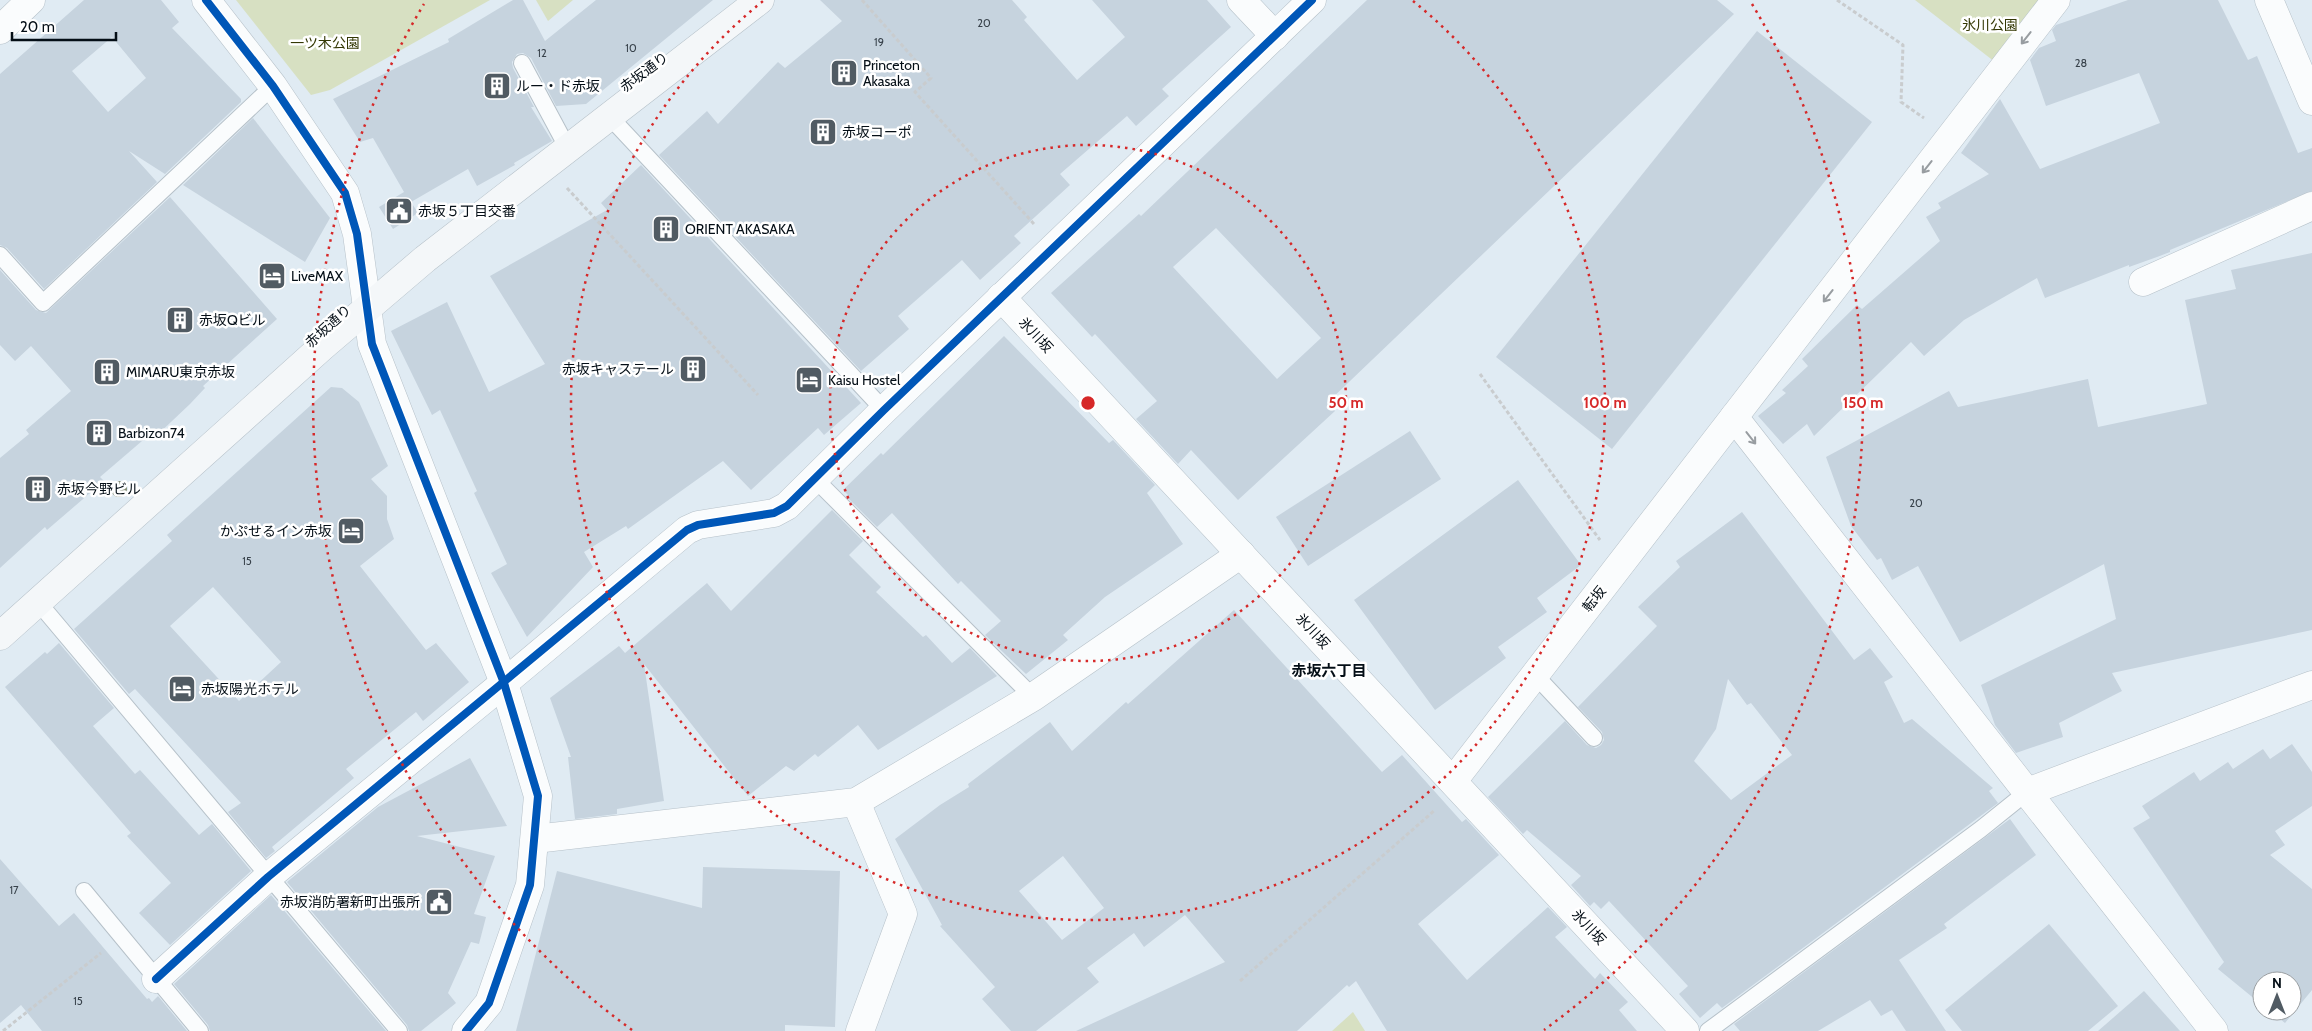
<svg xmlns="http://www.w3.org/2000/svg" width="2312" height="1031" viewBox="0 0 2312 1031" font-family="Cabin,'Noto Sans JP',sans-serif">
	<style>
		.green { fill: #d7e0c2 }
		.building { fill: #c6d3de; fill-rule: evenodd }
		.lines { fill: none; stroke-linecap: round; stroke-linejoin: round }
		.service-casing { stroke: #b6c1c9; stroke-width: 18 }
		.minor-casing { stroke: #b6c1c9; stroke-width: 29 }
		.tertiary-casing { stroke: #b6c1c9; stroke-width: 29 }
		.secondary-casing { stroke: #b6c1c9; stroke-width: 29 }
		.path { stroke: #c9ccce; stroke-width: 3; stroke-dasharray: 4 2.5; stroke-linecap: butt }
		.service { stroke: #fafcfd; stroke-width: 16 }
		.minor { stroke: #fafcfd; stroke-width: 28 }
		.tertiary { stroke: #fafcfd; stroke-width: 28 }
		.secondary { stroke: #f4f7f9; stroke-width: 28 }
		.cycleway-casing { stroke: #fff; stroke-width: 11 }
		.cycleway { stroke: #0057b8; stroke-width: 8 }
		.tree { fill: #818970 }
		.oneway { stroke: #989da1 }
		.ring { fill: none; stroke: #d62828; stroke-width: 2.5; stroke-dasharray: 2.5 5 }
		.labels { text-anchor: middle; stroke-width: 5; stroke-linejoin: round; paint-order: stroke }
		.number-label { font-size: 11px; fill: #38424b }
		.park-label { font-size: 14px; fill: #343804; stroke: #fff }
		.poi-label { font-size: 14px; fill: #040e16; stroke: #fff; text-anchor: start }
		.street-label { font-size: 14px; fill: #040e16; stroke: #fff }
		.neighbourhood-label { font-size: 15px; font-weight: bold; fill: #040e16; stroke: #fff }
		.centre { fill: #d62828; stroke: #fff; stroke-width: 2.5 }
		.ring-label { font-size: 15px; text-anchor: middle; font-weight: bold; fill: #d62828; stroke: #fff; stroke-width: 5; stroke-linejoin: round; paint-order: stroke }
	</style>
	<rect width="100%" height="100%" fill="#e0ebf3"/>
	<g class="green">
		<polygon points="236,0 490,0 330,90 311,95"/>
		<polygon points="536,0 573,0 548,21"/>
		<polygon points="1915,0 2043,0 1995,62"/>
		<polygon points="1353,1012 1365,1031 1332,1031"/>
	</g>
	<g class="building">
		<path d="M84,0h77l18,22 -7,6 69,71v3l-76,72 -36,-23 28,31 -113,107 -37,-41 -7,-3v-171zM112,37l34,41 -38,34 -36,-41z"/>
		<polygon points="513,0 523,0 545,41 596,0 713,0 586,104 556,106 531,58 523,53 517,54 512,62 513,68 534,107 531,107 552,141 514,163 515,165 477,186 468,169 411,202 418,213 393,229 379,207 404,192 373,138 360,142 333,99 449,42 448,39"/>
		<polygon points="820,0 1012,0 1027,17 1024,20 1077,80 1125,37 1092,0 1207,0 1231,27 1162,89 1169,96 1136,126 1127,116 1060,174 1070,185 1014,236 1021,243 980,280 962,260 898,316 909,329 861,371 659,155 707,111 718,124 778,62 785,68 842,21"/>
		<path d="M1367,0h350l17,14 -407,389 8,8 -97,89 -47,-50 -13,14 -42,-45 21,-18 -62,-67 -3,3 -41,-44 88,-79 2,2zM1216,228l105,110 -44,41 -104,-112z"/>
		<polygon points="2128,0 2218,0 2248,60 2257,56 2298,153 2312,148 2312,191 2170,250 2170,252 2157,257 2129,267 2129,265 2045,298 2037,278 1964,320 1924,356 1911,342 1814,436 1807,424 1783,444 1758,416 1786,393 1782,390 1808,366 1802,359 1857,305 1862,309 1940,241 1926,217 1941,208 1938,203 1989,174 1961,153 2000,99 2040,169 2160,123 2139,73 2046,106 2030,60 2039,48 2056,41 2052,30 2056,25"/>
		<polygon points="1757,31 1872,122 1612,449 1496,357"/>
		<polygon points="253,118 330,218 305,262 183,185"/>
		<polygon points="641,165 861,403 824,435 818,428 751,490 723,461 628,529 626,526 584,552 593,567 527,637 491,573 507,564 474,493 477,491 440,410 432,415 391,331 447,302 489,392 545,364 490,276 607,210 601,203"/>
		<polygon points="170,197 277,319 203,386 205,388 190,404 153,439 149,435 100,477 104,481 47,530 45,527 0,568 0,458 29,434 26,430 71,391 31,346 15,361 0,345 0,270 36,310 46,313"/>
		<polygon points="2312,253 2312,630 2112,673 2122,691 2059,723 2063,737 2016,753 1995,725 1981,685 2116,619 2104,564 1960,642 1918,566 1892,580 1881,558 1877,560 1851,526 1826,457 1949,391 1958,407 2088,379 2098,427 2207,404 2185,300 2236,289 2231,270"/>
		<polygon points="1004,336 1109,443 1113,440 1155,485 1147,493 1183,544 1105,597 1063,635 1068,640 1026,674 985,635 1001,621 961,581 958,584 892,513 877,527 846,496 848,495 843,490 881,453 883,455"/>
		<path d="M331,387l11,1 17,14 29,64 -17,13 16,17v23l7,20 -34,27 66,84 10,-7 33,39 -46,39 -7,-9 -70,57 8,9 -82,69 3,4 -9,7 -38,-46 13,-9 -106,-114 -6,5 -55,-65 98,-88 -5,-6zM213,587l68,75 -42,39 -69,-75z"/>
		<polygon points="1410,431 1441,479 1308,566 1276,517"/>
		<polygon points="1518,480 1581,565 1537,598 1547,612 1498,647 1506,658 1435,710 1354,600"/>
		<polygon points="832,510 863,541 849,555 881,587 876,592 923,637 926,635 952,663 970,648 997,676 878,750 858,725 818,757 815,754 794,771 786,766 748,796 644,664 664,801 617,809 617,814 575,819 568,757 571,757 550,698 619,646 625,653 707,583 731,611"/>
		<path d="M1742,512l112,148 16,-12 23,29 -9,5 20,41 8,-4 81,69 -4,3 9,12 -276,205 -5,-5 -17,15 -21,-24 9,-8 -79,-85 -8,8 -7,-7 -4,4 -19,-21 10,-9 -54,-46 -4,4 -35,-37 77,-76 22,24 9,3 5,-3 3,-5 -2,-8 -24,-25 79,-81 -19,-19 42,-40 -4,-6zM1728,679l19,26 4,-2 41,52 -61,45 -37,-39 22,-32z"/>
		<path d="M1234,610l148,162 20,-17 60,67 4,-3 33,36 -81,69 49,56 81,-73 19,20 -12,10 40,42 5,-6 28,29 -9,8 18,21h-250l-31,-50 -7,6 -2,-2 -50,46h-221l149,-69 -40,-47 -41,32 -10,-14 -47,35 12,14 -63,49h-25l-29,-32 13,-12 -55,-61 2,-1 -47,-86 45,-34 29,-18 -1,-3 82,-62 22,29 54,-49 2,2zM1063,856l41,52 -42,32 -43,-49z"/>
		<polygon points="59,643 114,708 93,726 135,774 140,770 199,835 212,824 251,871 170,945 139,913 171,883 127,836 131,833 5,687 45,652 47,654"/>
		<polygon points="2292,744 2312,772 2312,806 2275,831 2285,845 2270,855 2312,889 2312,990 2285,1023 2270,1011 2292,1011 2292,981 2262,981 2262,1005 2218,969 2224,962 2133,828 2150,818 2142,806 2194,772 2200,781 2228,762 2233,769 2263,749 2270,759"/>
		<polygon points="470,758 507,826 417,836 495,856 474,914 486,917 479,944 471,942 448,993 456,1003 421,1031 409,1031 407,1025 287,882 378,807"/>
		<polygon points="2010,819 2036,855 1944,924 1947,928 1899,960 1946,1031 1906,1031 1892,1010 1881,1016 1870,1000 1818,1031 1740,1031 1734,1024"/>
		<polygon points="0,859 59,926 74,913 147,999 149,998 152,1002 158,996 187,1031 42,1031 21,1005 0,1023"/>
		<polygon points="703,867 840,871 835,1027 785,1025 785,1031 516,1031 557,871 702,908"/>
		<polygon points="271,895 386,1031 210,1031 208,1025 174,984"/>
		<polygon points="2049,924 2118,1006 2088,1031 1962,1031 1945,1010"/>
		<polygon points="2144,991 2180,1031 2098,1031"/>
	</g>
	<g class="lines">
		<g class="service-casing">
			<g id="service">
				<polyline points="522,63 567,147"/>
				<polyline points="608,115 884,410"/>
				<polyline points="0,255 43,303 273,86"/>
				<polyline points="815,479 1033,697"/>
				<polyline points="38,602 399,1031"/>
				<polyline points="1535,675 1594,738"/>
				<polyline points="84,891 200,1031"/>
				<polyline points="1708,1031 1981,829 2027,792"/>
			</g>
		</g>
		<g class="minor-casing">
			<g id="minor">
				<polyline points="1241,0 1275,36"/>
				<polyline points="2143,282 2312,206"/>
				<polyline points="1001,297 1685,1031"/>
				<polyline points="1453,781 1734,417"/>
				<polyline points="2027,792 1734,417 2056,0"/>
				<polyline points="856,802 903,914 860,1031"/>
				<polyline points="156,979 268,877 504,683"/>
			</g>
		</g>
		<g class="tertiary-casing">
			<g id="tertiary">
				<polyline points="206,0 273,86 345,193 357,234 372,344 504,683 538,796 530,885 489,1003 466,1031"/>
				<polyline points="2269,0 2312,101"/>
				<polyline points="0,30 31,0"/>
				<polyline points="504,683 687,530 698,525 774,513 787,506 884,410 1312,0"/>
				<polyline points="535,839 856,802 1033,697 1241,554"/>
				<polyline points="2214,1031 2027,792 2312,685"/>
			</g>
		</g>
		<g class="secondary-casing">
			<polyline id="secondary" points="0,636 323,346 425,259 760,0"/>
		</g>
		<g class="path">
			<polyline points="862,0 931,78 915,92 1034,224"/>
			<polyline points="1837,0 1903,45 1901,102 1924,118"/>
			<polyline points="567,188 758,395"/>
			<polyline points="1480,374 1600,540"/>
			<polyline points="1240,981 1435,810"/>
			<polyline points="3,1031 101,953"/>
		</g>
		<use href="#service" class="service"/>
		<use href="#minor" class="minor"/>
		<use href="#tertiary" class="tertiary"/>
		<use href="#secondary" class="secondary"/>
		<g class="cycleway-casing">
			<g id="cycleway">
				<polyline points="206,0 273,86 345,193 357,234 372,344 504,683 538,796 530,885 489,1003 466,1031"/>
				<polyline points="156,979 268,877 687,530 698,525 774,513 787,506 884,410 1312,0"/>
			</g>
		</g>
		<use href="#cycleway" class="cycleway"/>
	</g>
	<circle class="tree" cx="119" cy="489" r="8"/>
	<defs><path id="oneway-shaft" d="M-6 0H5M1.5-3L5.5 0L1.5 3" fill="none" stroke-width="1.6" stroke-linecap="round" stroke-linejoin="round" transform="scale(1.25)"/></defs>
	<g class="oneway">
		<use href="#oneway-shaft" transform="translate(2026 38) rotate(128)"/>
		<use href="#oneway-shaft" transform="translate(1927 167) rotate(128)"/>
		<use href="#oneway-shaft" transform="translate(1828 296) rotate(128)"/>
		<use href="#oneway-shaft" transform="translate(1751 438) rotate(52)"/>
	</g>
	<g class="ring">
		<circle cx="1088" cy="403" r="258"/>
		<path d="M1413 1A517 517 0 1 1 763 1"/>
		<path d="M632 1030A775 775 0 0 1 424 4M1752 4A775 775 0 0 1 1544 1030"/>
	</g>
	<defs>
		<g id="building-square" transform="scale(1.4375)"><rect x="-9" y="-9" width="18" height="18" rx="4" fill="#515b63" stroke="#fff"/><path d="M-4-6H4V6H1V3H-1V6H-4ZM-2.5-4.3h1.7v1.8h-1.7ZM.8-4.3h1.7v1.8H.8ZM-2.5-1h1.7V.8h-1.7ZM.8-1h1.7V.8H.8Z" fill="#fff"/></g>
		<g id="civic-square" transform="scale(1.4375)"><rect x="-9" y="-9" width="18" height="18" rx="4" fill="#515b63" stroke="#fff"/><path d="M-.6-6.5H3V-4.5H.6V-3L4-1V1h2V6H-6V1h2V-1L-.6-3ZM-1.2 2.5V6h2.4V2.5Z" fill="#fff"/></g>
		<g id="hotel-square" transform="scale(1.4375)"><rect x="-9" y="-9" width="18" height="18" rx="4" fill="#515b63" stroke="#fff"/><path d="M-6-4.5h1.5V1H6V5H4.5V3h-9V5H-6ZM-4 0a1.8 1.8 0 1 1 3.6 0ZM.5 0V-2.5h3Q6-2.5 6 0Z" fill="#fff"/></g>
	</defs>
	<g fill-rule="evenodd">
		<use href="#building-square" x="844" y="73"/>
		<use href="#building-square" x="497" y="86"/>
		<use href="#building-square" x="823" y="132"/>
		<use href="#civic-square" x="399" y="211"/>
		<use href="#building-square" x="666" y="229"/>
		<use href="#hotel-square" x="272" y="276"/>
		<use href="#building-square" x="180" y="320"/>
		<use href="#building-square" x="693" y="369"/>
		<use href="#building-square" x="107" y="372"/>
		<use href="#hotel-square" x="809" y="380"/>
		<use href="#building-square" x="99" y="433"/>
		<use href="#building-square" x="38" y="489"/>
		<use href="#hotel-square" x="351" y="531"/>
		<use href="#hotel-square" x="182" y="689"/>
		<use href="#civic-square" x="439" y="902"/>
	</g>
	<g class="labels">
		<g class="number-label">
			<text x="984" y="27">20</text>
			<text x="879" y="46">19</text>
			<text x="631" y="52">10</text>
			<text x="542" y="57">12</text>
			<text x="2081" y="67">28</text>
			<text x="1916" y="507">20</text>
			<text x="247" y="565">15</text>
			<text x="14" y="894">17</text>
			<text x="78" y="1005">15</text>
		</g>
		<g class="park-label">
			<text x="1990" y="30">氷川公園</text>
			<text x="325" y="48">一ツ木公園</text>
		</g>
		<g class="poi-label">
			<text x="863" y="70">Princeton<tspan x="863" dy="16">Akasaka</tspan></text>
			<text x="516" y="91">ルー・ド赤坂</text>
			<text x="842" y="137">赤坂コーポ</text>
			<text x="418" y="216">赤坂５丁目交番</text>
			<text x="685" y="234">ORIENT AKASAKA</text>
			<text x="291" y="281">LiveMAX</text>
			<text x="199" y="325">赤坂Qビル</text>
			<text x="674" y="374" text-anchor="end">赤坂キャステール</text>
			<text x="126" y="377">MIMARU東京赤坂</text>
			<text x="828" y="385">Kaisu Hostel</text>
			<text x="118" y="438">Barbizon74</text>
			<text x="57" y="494">赤坂今野ビル</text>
			<text x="332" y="536" text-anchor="end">かぷせるイン赤坂</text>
			<text x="201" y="694">赤坂陽光ホテル</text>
			<text x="420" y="907" text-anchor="end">赤坂消防署新町出張所</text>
		</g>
		<g class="street-label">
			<text transform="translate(644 72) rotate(-37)" y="5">赤坂通り</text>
			<text transform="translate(328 326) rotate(-42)" y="5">赤坂通り</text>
			<text transform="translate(1036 335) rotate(47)" y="5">氷川坂</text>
			<text transform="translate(1594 599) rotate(-52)" y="5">転坂</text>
			<text transform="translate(1313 631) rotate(47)" y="5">氷川坂</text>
			<text transform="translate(1589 927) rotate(47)" y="5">氷川坂</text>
		</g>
		<g class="neighbourhood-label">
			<text x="1329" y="676">赤坂六丁目</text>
		</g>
	</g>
	<circle cx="1088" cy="403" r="8" class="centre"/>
	<g class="ring-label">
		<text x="1346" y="408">50 m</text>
		<text x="1605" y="408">100 m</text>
		<text x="1863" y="408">150 m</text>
	</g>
	<g transform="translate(2277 996)"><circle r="24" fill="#ffffff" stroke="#9b9fa2"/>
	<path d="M0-4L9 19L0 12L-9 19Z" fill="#515b63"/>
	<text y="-8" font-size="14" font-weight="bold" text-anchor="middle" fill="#040e16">N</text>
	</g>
	<path d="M12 32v8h104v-8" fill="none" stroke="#040e16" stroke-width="2.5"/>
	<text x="20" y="32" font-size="15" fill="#040e16" stroke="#ffffff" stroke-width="4" paint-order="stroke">20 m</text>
</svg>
